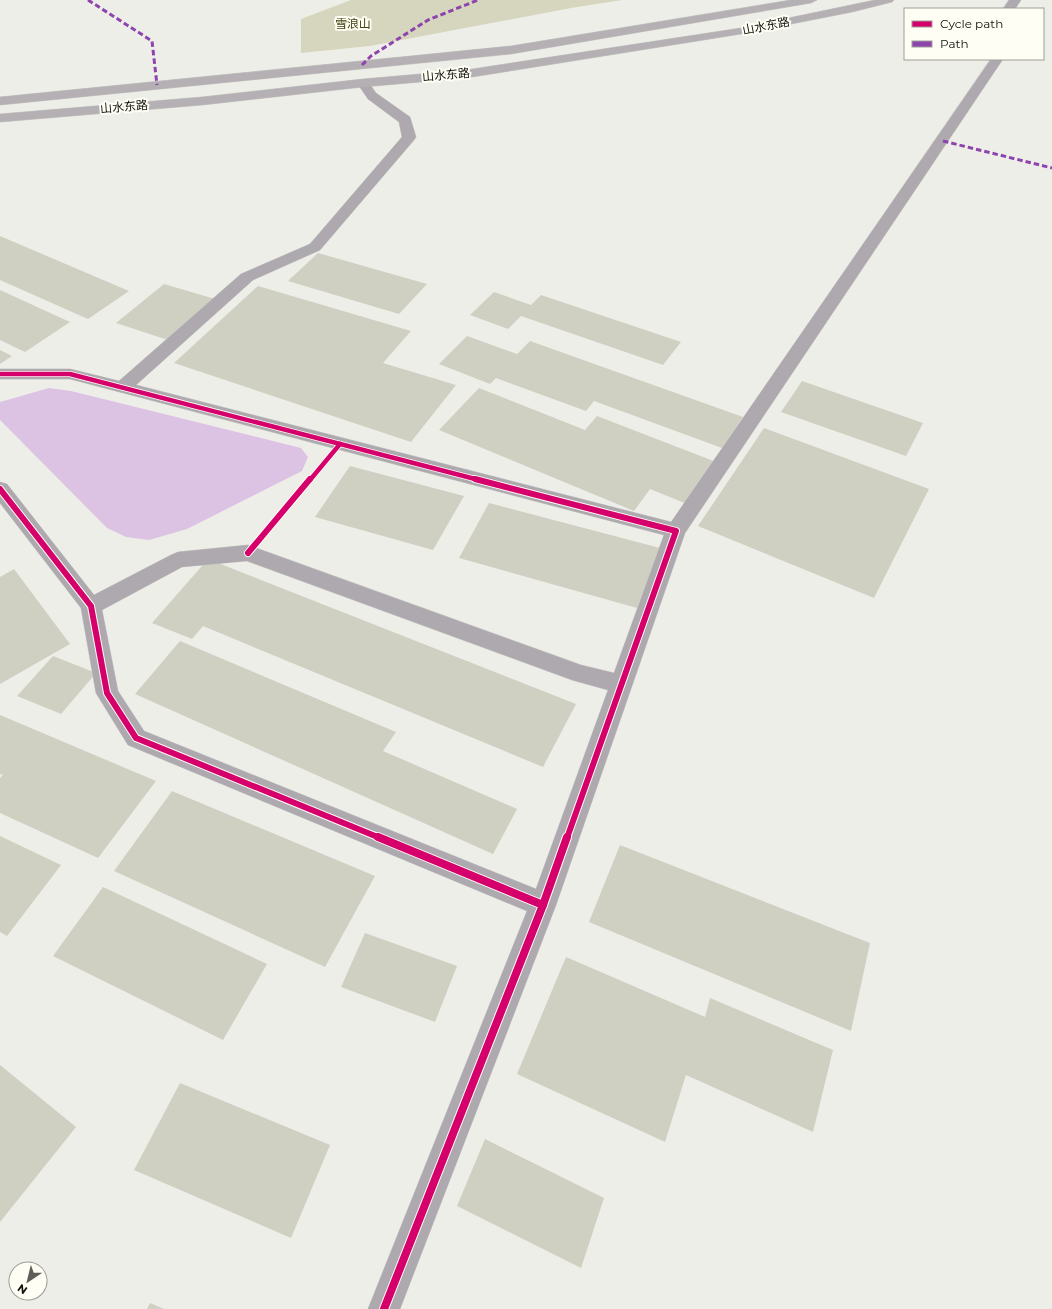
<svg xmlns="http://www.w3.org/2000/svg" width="1052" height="1309" viewBox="0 0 1052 1309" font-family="Montserrat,'Noto Sans SC',sans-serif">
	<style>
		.green { fill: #d6d6be }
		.water { fill: #dcc3e3 }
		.building { fill: #cfcfc2 }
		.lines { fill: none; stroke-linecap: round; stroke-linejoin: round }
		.minor-casing { stroke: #c9c9c6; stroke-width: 1 }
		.highway-casing { stroke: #c9c9c6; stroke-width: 1 }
		.minor { fill: #ada9ae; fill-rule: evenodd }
		.highway { fill: #b4b0b3; fill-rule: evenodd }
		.quiet { stroke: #8e44ad; stroke-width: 3; stroke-dasharray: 5.5 3; stroke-linecap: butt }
		.cycleway-far2-casing { stroke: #fefef4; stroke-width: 6 }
		.cycleway-far1-casing { stroke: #fefef4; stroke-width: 8 }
		.cycleway-casing { stroke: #fefef4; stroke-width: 10 }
		.cycleway-far2 { stroke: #d6006c; stroke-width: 4.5 }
		.cycleway-far1 { stroke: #d6006c; stroke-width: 6 }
		.cycleway { stroke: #d6006c; stroke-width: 8 }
		.labels { text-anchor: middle; stroke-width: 4; stroke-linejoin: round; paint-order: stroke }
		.far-park-label { font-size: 12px; fill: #434113; stroke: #fefef4 }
		.far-street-label { font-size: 12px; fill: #0f0f0c; stroke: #fefef4 }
	</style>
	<rect width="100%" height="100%" fill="#eeeee9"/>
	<polygon class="green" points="351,0 622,0 571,8 370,46 301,53 301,19"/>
	<polygon class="water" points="49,388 71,391 301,448 308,457 302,471 187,529 149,540 126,537 107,528 0,420 0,402"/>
	<g class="building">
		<polygon points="0,236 129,291 88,319 0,280"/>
		<polygon points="318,253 427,284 399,314 288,281"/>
		<polygon points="164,284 215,299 168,340 116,323"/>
		<polygon points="258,286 411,331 383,363 456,385 411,442 174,363"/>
		<polygon points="0,290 70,322 25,352 0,340"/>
		<polygon points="494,292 531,305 541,295 681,342 663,365 521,316 508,329 470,315"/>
		<polygon points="467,336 517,354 530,341 743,417 722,448 594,401 586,411 496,378 490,384 439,364"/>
		<polygon points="0,350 12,356 0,364"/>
		<polygon points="802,381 923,423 906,456 781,412"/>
		<polygon points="479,388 585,430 597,416 716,462 687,504 650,489 634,511 439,430"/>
		<polygon points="764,428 929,489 874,598 698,526"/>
		<polygon points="350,466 464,496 433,550 315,517"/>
		<polygon points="489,503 660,548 637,608 459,558"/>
		<polygon points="208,559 576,704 543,767 203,626 192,639 152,623"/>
		<polygon points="14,569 70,644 0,684 0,577"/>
		<polygon points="180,641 396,732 383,751 517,809 493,854 135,694"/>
		<polygon points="53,656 96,673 61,714 17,696"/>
		<polygon points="0,715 156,781 98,858 0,813 0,778 3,775 0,774"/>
		<polygon points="172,791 375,876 325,967 114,871"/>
		<polygon points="0,836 61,865 7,936 0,932"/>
		<polygon points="620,845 870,943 851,1031 589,922"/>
		<polygon points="103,887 267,964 223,1040 53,956"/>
		<polygon points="365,933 457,966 435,1022 341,987"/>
		<polygon points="566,957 705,1017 710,998 833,1050 813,1132 686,1075 665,1142 517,1074"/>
		<polygon points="0,1065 76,1127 0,1222"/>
		<polygon points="180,1083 330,1145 291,1238 134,1170"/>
		<polygon points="485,1139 604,1198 581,1268 457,1206"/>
		<polygon points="150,1303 164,1309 147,1309"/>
	</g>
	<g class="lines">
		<g class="minor-casing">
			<g id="minor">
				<polygon points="1009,0 1021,0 1015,9 1003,9"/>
				<path d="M991,59h12l-318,474 -129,372 -156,404h-32l159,-398 -399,-166 -32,-52 -15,-85 -81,-105v-21l7,2 87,111 77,-40 7,-3 70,-7 333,120 33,8 50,-138 -594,-156h-70v-10h70l49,12 122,-107 69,-30 92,-107 -3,-15 -31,-23 -11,-16 2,-3h8l9,13 34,24 6,20 -2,3 -94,110 -67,30 -117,105 535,137zM247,561l325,119 36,10 -72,199 -392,-158 -26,-40 -16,-81 80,-43z"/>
			</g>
		</g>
		<g class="highway-casing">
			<g id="highway">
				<polygon points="791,0 817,0 811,3 511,54 0,105 0,97 511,46"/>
				<polygon points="875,0 894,0 892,2 852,12 741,34 466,78 363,87 202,105 0,122 0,114 202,97 363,79 466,70 741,28"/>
			</g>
		</g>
		<use href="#minor" class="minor"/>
		<use href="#highway" class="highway"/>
		<g class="quiet">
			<polyline points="88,0 152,41 157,85"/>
			<polyline points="362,65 371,56 428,20 478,0"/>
			<polyline points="943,141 1052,168"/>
		</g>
		<g class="cycleway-far2-casing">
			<g id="cycleway-far2">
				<polyline points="0,374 70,374 479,480"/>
				<polyline points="310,480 340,444"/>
			</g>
		</g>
		<g class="cycleway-far1-casing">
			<g id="cycleway-far1">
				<polyline points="475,479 676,531 567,838"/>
				<polyline points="0,489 91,606 107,693 136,738 380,838"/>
				<polyline points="248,553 310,479"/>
			</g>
		</g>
		<g class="cycleway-casing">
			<g id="cycleway">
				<polyline points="378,837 543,905"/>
				<polyline points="384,1309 543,905 567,837"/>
			</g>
		</g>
		<use href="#cycleway-far2" class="cycleway-far2"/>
		<use href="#cycleway-far1" class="cycleway-far1"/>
		<use href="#cycleway" class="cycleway"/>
	</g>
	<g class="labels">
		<g class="far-park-label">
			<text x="353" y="28">雪浪山</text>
		</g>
		<g class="far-street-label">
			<text transform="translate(766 26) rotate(-11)" y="4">山水东路</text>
			<text transform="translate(446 75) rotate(-5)" y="4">山水东路</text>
			<text transform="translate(124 107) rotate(-5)" y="4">山水东路</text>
		</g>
	</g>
	<rect x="904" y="8" width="140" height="52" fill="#fefef4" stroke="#9e9e97"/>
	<rect x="912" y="21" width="20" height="6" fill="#d6006c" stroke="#9e9e97"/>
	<text x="940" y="28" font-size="12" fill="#0f0f0c">Cycle path</text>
	<rect x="912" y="41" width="20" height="6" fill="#8e44ad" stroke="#9e9e97"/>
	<text x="940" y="48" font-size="12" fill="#0f0f0c">Path</text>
	<g transform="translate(28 1281) rotate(215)"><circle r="19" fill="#fefef4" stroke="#9e9e97"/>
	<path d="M0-3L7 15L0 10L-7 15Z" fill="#5d5d59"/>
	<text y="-6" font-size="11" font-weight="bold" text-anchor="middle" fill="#0f0f0c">N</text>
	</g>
</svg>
